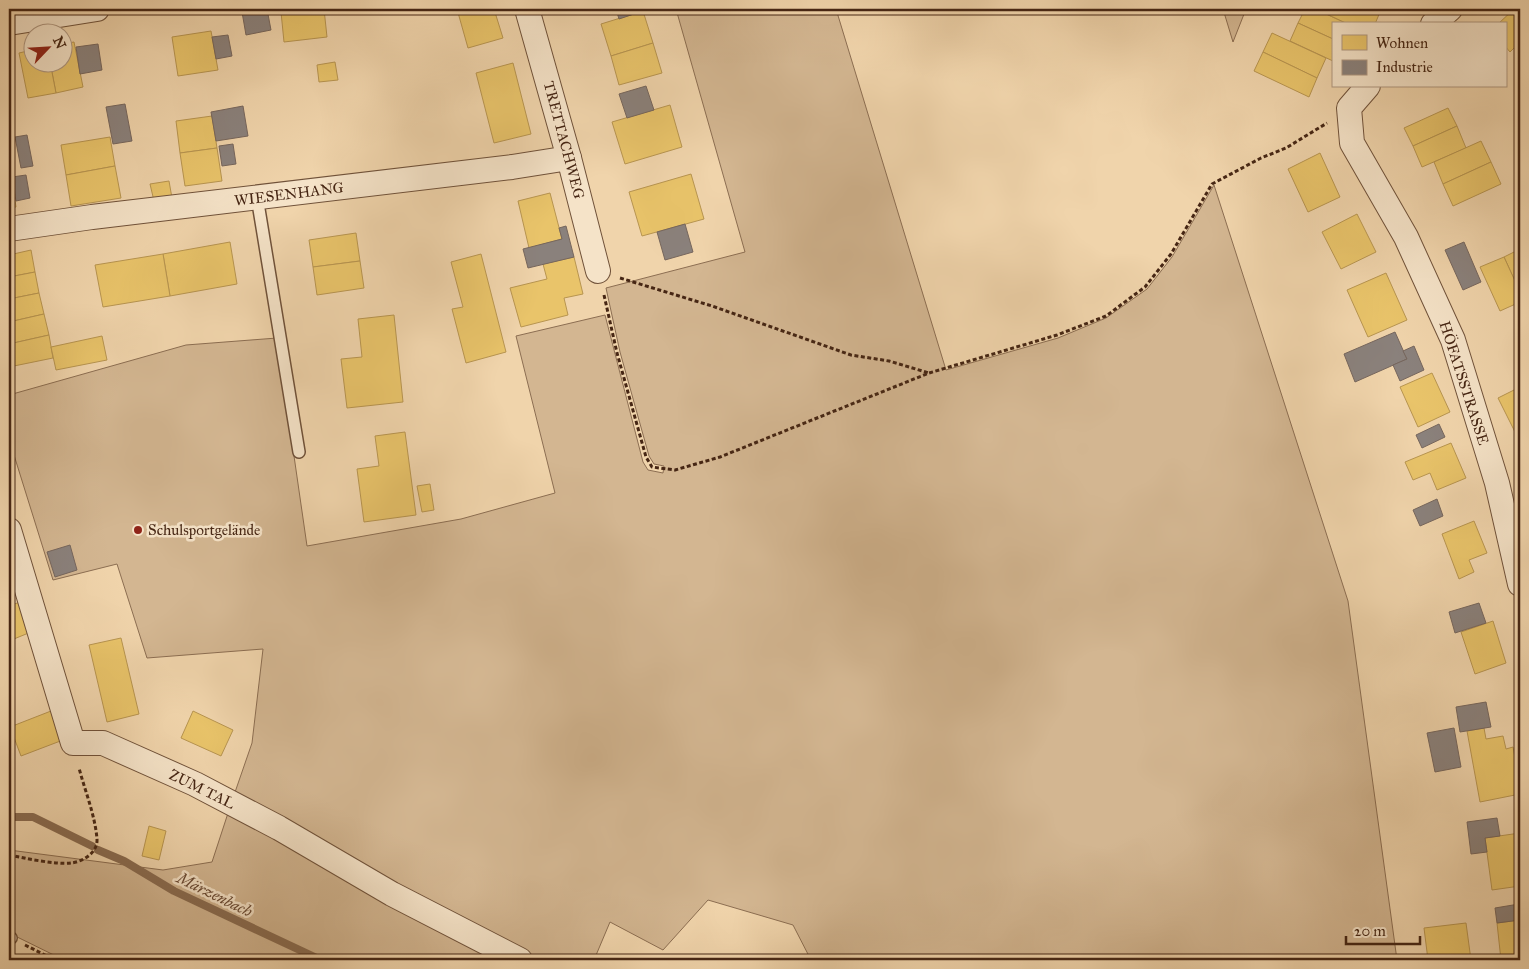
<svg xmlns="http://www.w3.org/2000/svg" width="1529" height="969" viewBox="0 0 1529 969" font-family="'IM FELL Great Primer',serif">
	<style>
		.green { fill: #d3b691; stroke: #8c6e52 }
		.homes { fill: #e9c46a; stroke: #b89550 }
		.industry { fill: #8a817c; stroke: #76665d }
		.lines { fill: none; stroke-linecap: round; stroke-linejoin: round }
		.stream { stroke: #896b50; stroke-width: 8 }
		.service-casing { stroke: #70523a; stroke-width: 14 }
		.minor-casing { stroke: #70523a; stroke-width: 26 }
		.path { stroke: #462614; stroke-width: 3; stroke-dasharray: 4 2.5; stroke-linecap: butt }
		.service { stroke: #f5e3c8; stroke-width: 11 }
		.minor { stroke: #f5e3c8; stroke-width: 24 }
		.poi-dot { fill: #8f2418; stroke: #f5e3c8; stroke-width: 2 }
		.labels { text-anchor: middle; stroke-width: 5; stroke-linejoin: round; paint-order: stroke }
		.street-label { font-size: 15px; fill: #462614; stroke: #f5e3c8 }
		.poi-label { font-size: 15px; fill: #462614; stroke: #f5e3c8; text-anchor: start }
		.water-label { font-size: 16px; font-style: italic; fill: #684832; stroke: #f5e3c8 }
	</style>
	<rect width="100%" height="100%" fill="#f0d4ab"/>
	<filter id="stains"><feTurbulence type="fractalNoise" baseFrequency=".004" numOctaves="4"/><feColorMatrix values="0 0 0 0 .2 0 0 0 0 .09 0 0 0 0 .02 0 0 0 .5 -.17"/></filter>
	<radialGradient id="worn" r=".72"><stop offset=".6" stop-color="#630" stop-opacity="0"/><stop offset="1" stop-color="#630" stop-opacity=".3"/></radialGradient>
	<g class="green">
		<polygon points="676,9 836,9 946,370 1058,338 1106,318 1147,289 1172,257 1214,185 1348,601 1397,960 811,960 793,925 708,900 663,950 610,922 594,960 527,960 233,798 252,743 263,649 147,658 117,564 53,580 9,439 9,395 186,345 277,338 307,546 461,519 555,493 516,336 605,315 643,462 648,470 663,473 664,466 654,464 649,456 620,352 606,288 745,252"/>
		<polygon points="1223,9 1246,9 1233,42"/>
		<polygon points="230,807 512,960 64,960 9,933 9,850 163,870 212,862"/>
	</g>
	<g class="homes">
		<polygon points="324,9 327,37 284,42 281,12"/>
		<polygon points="457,9 494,9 503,38 468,48"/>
		<polygon points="1305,9 1315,9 1348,24 1333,24 1333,39 1298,23"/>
		<polygon points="1321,9 1373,9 1380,12 1375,24 1348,24 1320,11"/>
		<polygon points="1514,9 1516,9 1520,13 1520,42 1510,52 1505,46 1505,24 1498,24"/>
		<polygon points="643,11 653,43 611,56 601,24"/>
		<polygon points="1298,23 1333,39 1333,61 1290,41"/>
		<polygon points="211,31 218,70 178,76 172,37"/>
		<polygon points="1272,33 1326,58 1317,78 1263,52"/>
		<polygon points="74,42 83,87 56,93 50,62 62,62 62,44"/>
		<polygon points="653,43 662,73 619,85 611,56"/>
		<polygon points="32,50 32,62 50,62 56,93 28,98 19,53"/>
		<polygon points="1263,52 1317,78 1309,97 1254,71"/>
		<polygon points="335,62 338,80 319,82 317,65"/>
		<polygon points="513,63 531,134 494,143 476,73"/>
		<polygon points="670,105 682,147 625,164 612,122"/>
		<polygon points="1448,108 1457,126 1413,146 1404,128"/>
		<polygon points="212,116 217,148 180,153 176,121"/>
		<polygon points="1457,126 1466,148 1422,167 1413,146"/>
		<polygon points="110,137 115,166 66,175 61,145"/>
		<polygon points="1481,141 1491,162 1443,184 1434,162"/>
		<polygon points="217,148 222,181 185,186 180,153"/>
		<polygon points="1320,153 1340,197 1308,212 1288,169"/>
		<polygon points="1491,162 1501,184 1453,206 1443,184"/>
		<polygon points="115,166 121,198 71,206 66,175"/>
		<polygon points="11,174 16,207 9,208 9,175"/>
		<polygon points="691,174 704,219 642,236 629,192"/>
		<polygon points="169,181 172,198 154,201 150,184"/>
		<polygon points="550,193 562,239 529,248 518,201"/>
		<polygon points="1357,214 1376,252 1341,269 1322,232"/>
		<polygon points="356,233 360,261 313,267 309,240"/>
		<polygon points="230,242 237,284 170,296 163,254"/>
		<polygon points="1520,249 1520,292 1504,257"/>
		<polygon points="31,250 35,272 9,277 9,255"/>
		<polygon points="163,254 170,296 103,307 95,265"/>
		<polygon points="481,254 506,352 466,363 452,309 463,307 451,262"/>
		<polygon points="574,257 583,294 564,298 568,315 521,327 510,288 547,279 543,264"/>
		<polygon points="1504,257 1520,292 1520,302 1500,311 1480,267"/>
		<polygon points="360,261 364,288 317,295 313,267"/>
		<polygon points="35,272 39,293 9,299 9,277"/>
		<polygon points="1386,273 1407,320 1368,337 1347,290"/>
		<polygon points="39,293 44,314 9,322 9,299"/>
		<polygon points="44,314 49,335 9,344 9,322"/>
		<polygon points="394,315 403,402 347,408 341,359 362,357 358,319"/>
		<polygon points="49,335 53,358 9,367 9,344"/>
		<polygon points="102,336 107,360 56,370 51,347"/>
		<polygon points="1432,373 1450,412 1418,427 1400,387"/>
		<polygon points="1520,387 1520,439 1519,440 1498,398"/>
		<polygon points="405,432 416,515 364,522 357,469 379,466 375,436"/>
		<polygon points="1451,443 1466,478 1437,490 1430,473 1413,480 1405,462"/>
		<polygon points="430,484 434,510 422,512 417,486"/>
		<polygon points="1474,521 1487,553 1469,560 1474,572 1459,579 1442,534"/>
		<polygon points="20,602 31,632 9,641 9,606"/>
		<polygon points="1493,621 1506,663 1475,674 1461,632"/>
		<polygon points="121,638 139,714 107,722 89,645"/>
		<polygon points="51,711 63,740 21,756 10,727"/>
		<polygon points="193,711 233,730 221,756 181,738"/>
		<polygon points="1484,728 1486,739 1503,736 1506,749 1513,747 1520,785 1520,794 1480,802 1467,731"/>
		<polygon points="149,826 166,831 159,860 142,856"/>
		<polygon points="1520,833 1520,886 1492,890 1485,838"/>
		<polygon points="1520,920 1520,960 1501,960 1497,923"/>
		<polygon points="1466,923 1471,960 1428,960 1424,928"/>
	</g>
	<g class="industry">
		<polygon points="267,9 271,30 246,35 242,12"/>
		<polygon points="616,9 642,9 643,11 619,19"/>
		<polygon points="228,35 232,56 216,59 212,37"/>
		<polygon points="98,44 102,70 80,74 76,47"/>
		<polygon points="646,86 654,110 627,118 619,94"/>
		<polygon points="125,104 132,141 113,144 106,107"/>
		<polygon points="243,106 248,136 216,141 211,112"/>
		<polygon points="27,135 33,166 21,168 15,137"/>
		<polygon points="233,144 236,164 222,166 219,146"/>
		<polygon points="26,175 30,198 16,201 12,177"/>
		<polygon points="685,224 693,252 665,260 657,232"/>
		<polygon points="566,226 574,257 528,268 523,249 562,239 559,228"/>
		<polygon points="1464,242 1481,282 1463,290 1445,250"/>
		<polygon points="1395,332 1407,359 1355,382 1344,354"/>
		<polygon points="1414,346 1424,370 1400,381 1393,365 1407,359 1403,351"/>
		<polygon points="1439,424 1445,437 1422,448 1416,435"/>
		<polygon points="1437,499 1443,516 1420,526 1413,510"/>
		<polygon points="70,545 77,570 55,577 47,552"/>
		<polygon points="1479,603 1486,623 1455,633 1449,612"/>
		<polygon points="1486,702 1491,727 1460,732 1456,707"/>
		<polygon points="1454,728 1461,767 1435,772 1427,733"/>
		<polygon points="1497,818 1500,836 1485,838 1487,852 1471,854 1467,822"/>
		<polygon points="1519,904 1520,920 1497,923 1495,908"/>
	</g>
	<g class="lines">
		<g class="stream">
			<polyline points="9,817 33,817 92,846"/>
			<polyline points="98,850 124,861 174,891 321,960"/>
		</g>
		<g class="service-casing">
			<g id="service">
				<polyline points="257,197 299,452"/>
				<polyline points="9,938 11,938"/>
			</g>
		</g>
		<g class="minor-casing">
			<g id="minor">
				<polyline points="527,9 569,158 598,271"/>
				<polyline points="9,23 97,9"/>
				<polyline points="1433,24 1450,9"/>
				<polyline points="1368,86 1349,108 1352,143 1406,237 1453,340 1497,483 1520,584"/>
				<polyline points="9,229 92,217 512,167 569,158"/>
				<polyline points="9,530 73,743 103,743 195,784 279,828 392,894 520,960"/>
			</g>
		</g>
		<g class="path">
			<polyline points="620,278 712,306 851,355 889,361 929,373"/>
			<polyline points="604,295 617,353 646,457 652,467 675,470 720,457 929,373 1057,335 1106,316 1145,287 1171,254 1212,184 1261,158 1286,148 1327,123"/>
			<path d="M9,855c15,3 47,10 62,8 11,-1 27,-10 26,-24 -2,-24 -12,-48 -18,-71"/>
			<polyline points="25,945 55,960"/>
		</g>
		<use href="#service" class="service"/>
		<use href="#minor" class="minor"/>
	</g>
	<circle class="poi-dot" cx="138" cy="530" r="5"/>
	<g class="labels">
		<g class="street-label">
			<text transform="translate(564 140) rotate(75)" y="5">TRETTACHWEG</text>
			<text transform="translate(289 194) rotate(-7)" y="5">WIESENHANG</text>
			<text transform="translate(1464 383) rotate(72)" y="5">HÖFATSSTRASSE</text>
			<text transform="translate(202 789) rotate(26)" y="5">ZUM TAL</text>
		</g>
		<g class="poi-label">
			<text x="148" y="535">Schulsportgelände</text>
		</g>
		<g class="water-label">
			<text transform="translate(215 894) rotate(26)" y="6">Märzenbach</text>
		</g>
	</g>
	<rect width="1529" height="969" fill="none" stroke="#f0d4ab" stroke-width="30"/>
	<rect x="10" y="10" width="1509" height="949" fill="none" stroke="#462614" stroke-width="2.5"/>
	<rect x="15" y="15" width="1499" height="939" fill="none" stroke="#462614"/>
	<rect x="1332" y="22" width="175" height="65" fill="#f5e3c8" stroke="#af9780"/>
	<rect x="1342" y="35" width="25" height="15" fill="#e9c46a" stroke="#af9780"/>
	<text x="1376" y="48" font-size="15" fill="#462614">Wohnen</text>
	<rect x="1342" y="60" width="25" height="15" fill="#8a817c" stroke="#af9780"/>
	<text x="1376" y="72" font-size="15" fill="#462614">Industrie</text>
	<g transform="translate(48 48) rotate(65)"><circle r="24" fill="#f5e3c8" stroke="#af9780"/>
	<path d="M0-4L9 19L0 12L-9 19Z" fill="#8f2418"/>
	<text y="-8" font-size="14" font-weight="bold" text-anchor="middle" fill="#462614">N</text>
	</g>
	<path d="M1346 936v8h74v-8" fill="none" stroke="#462614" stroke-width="2.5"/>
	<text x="1354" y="936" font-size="15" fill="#462614" stroke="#f5e3c8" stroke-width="4" paint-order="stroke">20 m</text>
	<rect width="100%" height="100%" filter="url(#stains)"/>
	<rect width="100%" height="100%" fill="url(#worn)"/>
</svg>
